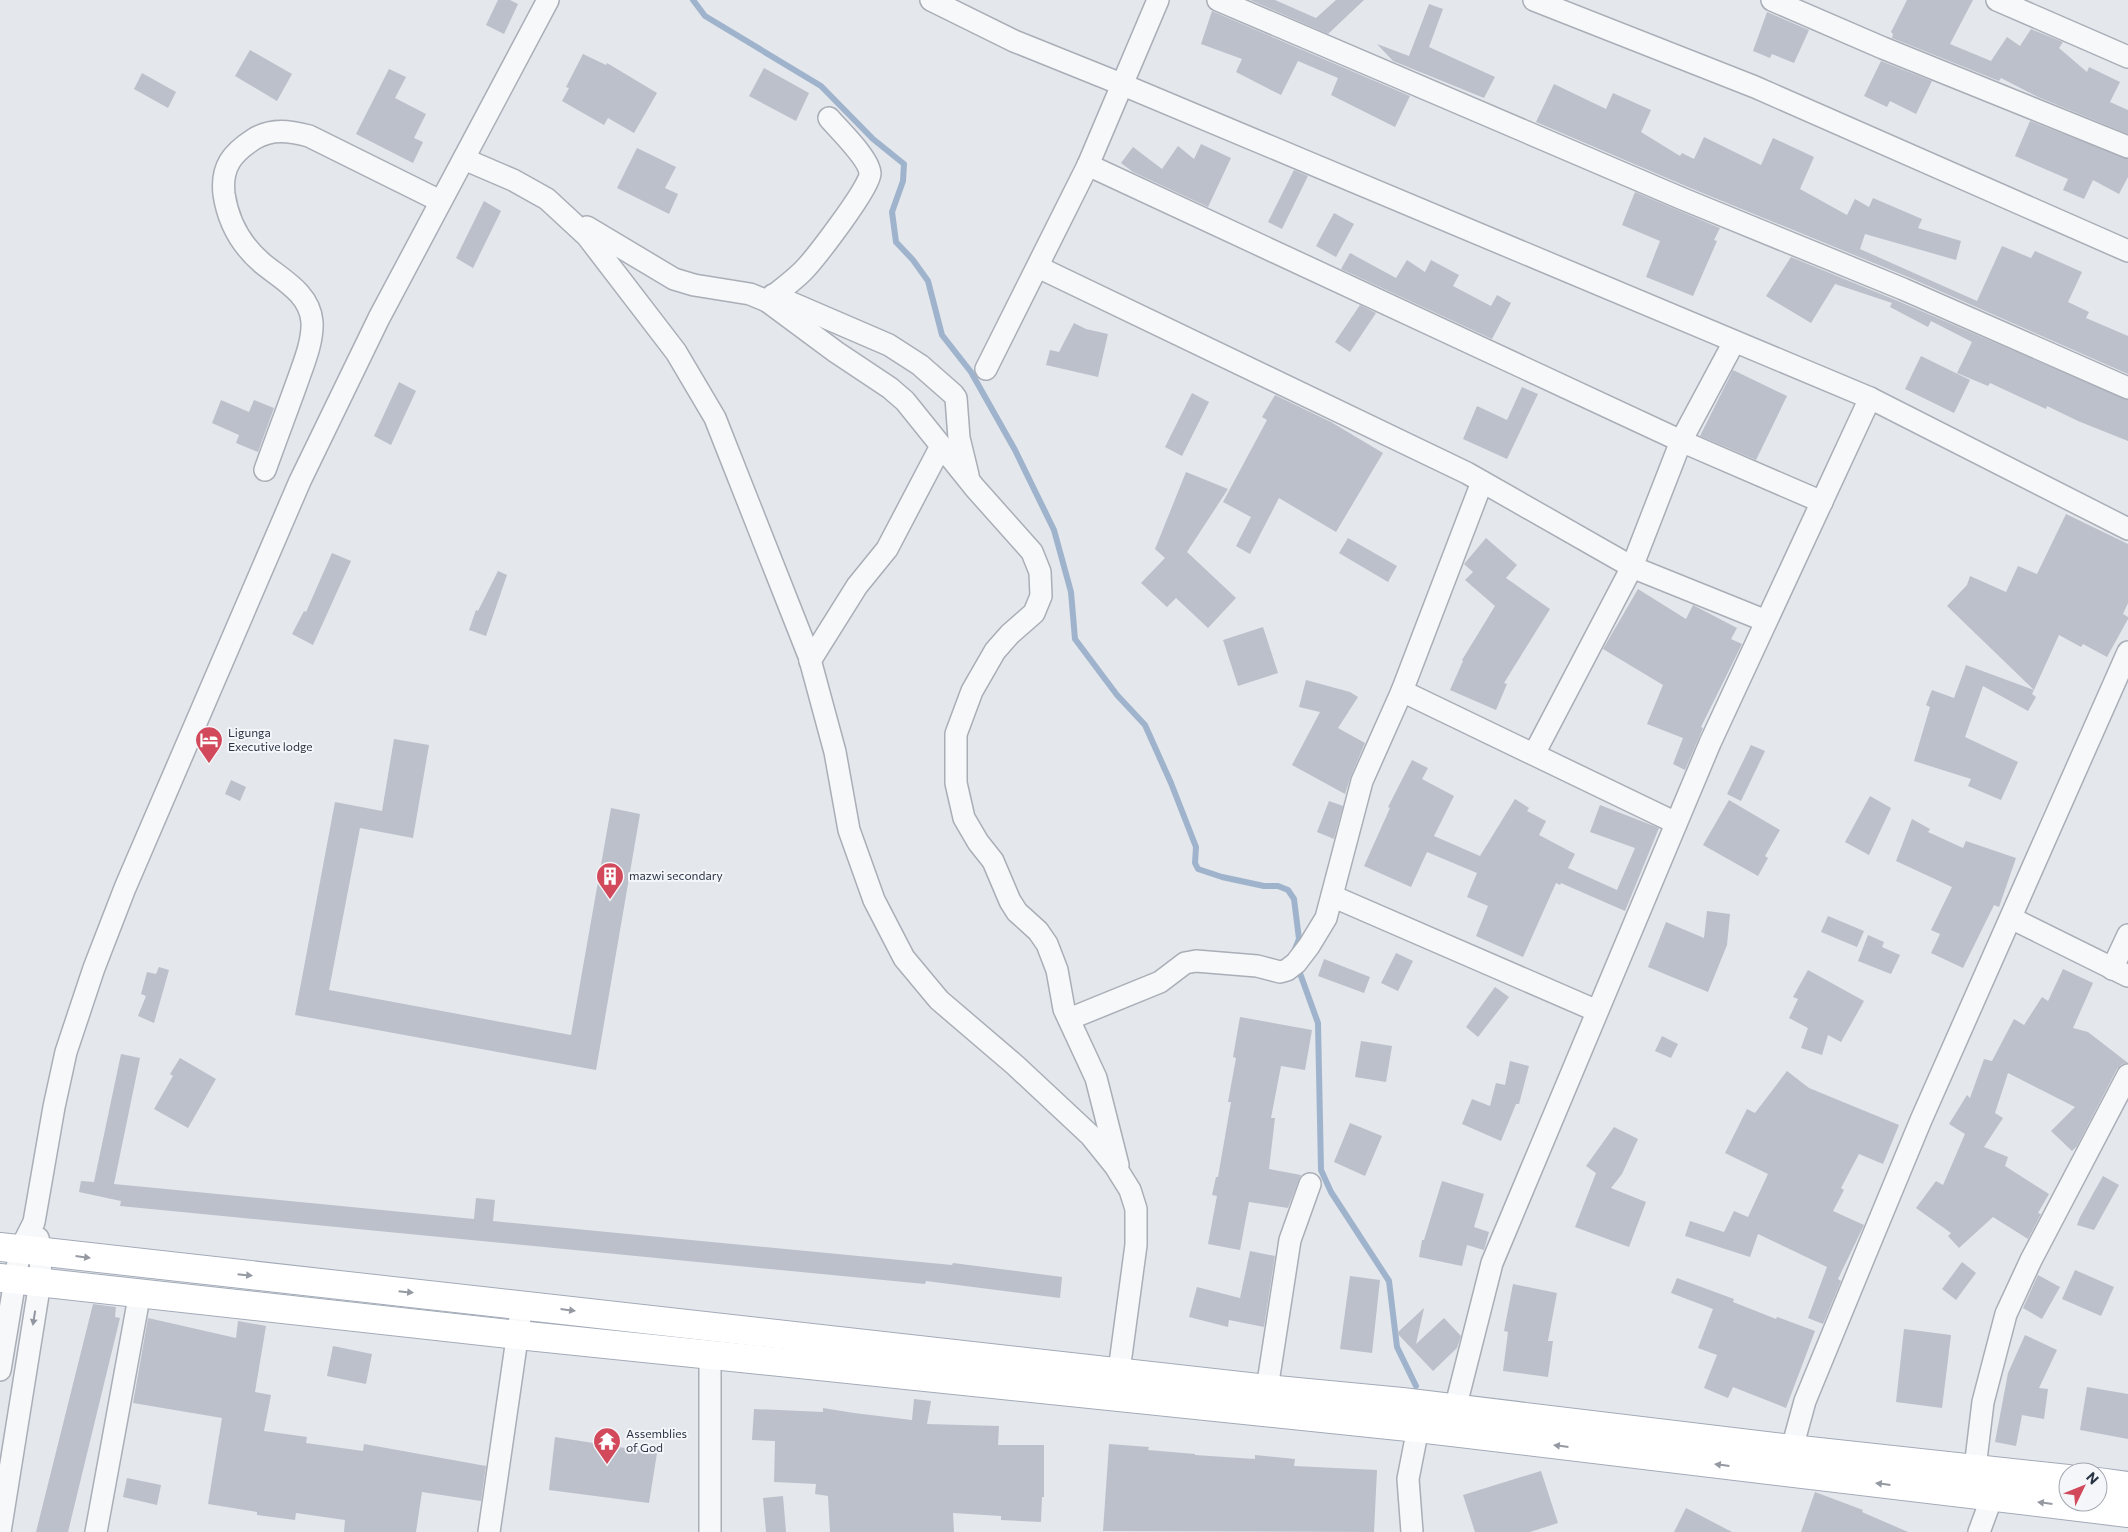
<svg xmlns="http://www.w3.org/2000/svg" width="2128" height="1532" viewBox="0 0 2128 1532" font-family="Commissioner,sans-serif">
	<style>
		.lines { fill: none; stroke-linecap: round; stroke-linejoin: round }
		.stream { stroke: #9fb4cc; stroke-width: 6 }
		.building { fill: #bbc0ca }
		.minor-casing { stroke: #a9aeb7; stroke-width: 24 }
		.major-casing { stroke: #a3abb8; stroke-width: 30 }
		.minor { stroke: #f7f8fa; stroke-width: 21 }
		.major { stroke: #fff; stroke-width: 28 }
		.oneway { fill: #959aa2 }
		.oneway2 { fill: #9196a0 }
		.labels { text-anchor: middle; stroke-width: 4; stroke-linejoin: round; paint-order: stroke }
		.poi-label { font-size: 12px; fill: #2b3445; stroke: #f4f6f9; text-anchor: start }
	</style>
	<rect width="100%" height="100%" fill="#e4e7ec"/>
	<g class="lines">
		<g class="stream">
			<polyline points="693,0 705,16 821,86 873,139 904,164 903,181 892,212 896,242 913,260 928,281 942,335 971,372 1015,450 1054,530 1071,592 1075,639 1117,695 1145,725 1171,783 1196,847 1195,863 1198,869 1222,877 1264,886 1278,886 1288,890 1294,899 1299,939 1293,954"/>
			<polyline points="1297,965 1318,1023 1321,1170 1331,1192 1389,1281 1397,1347 1416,1386"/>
		</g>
	</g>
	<g class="building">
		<polygon points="498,0 510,0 518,4 504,34 486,25"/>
		<polygon points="1250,0 1275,0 1316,18 1336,0 1364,0 1328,34"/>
		<polygon points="1907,0 1973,0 1950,44 1991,61 2007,37 2020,46 2031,29 2063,42 2059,48 2087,72 2089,67 2120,82 2110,102 2128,110 2128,134 2038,97 2001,78 1999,81 1892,38 1893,34 1891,32"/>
		<polygon points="1429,4 1443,9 1429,47 1495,77 1484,98 1393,61 1377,44 1409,56"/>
		<polygon points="1212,11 1410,96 1395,127 1331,95 1338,78 1298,61 1281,95 1236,72 1242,59 1201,44"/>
		<polygon points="1767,12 1809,30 1794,63 1772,54 1770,58 1753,51"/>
		<polygon points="250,50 292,74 277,101 235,76"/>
		<polygon points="583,54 606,65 607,63 657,93 634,133 608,118 604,125 562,101 569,88 566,87"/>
		<polygon points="1881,61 1932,81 1916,114 1890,101 1887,107 1864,96"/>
		<polygon points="764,68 809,93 796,121 749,96"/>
		<polygon points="389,69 406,77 395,98 426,114 414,138 423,142 413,163 356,134"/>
		<polygon points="142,73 176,92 168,108 134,89"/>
		<polygon points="1554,84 1606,109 1613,93 1651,110 1641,132 1680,156 1682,153 1694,159 1704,137 1761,165 1773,138 1814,157 1800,189 1847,215 1855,199 1869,207 1873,198 1922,219 1918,228 1961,241 1956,260 1865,234 1860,249 1977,301 2002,246 2031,258 2035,251 2082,272 2068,302 2089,312 2086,318 2128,336 2128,374 1908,277 1688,187 1536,122"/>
		<polygon points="2030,121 2128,159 2128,177 2119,194 2093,180 2084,199 2063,190 2068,179 2015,156"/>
		<polygon points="1201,144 1231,158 1208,207 1133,172 1121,163 1133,147 1162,169 1178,146 1194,159"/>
		<polygon points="637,148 676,167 665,188 678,194 669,214 617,188"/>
		<polygon points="1294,170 1308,176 1282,229 1268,222"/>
		<polygon points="1635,192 1720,228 1714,240 1717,241 1693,296 1646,277 1660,241 1622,225"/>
		<polygon points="484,201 501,211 473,268 456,258"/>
		<polygon points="1334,213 1354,224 1336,257 1316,246"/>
		<polygon points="1350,253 1396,278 1407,260 1425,272 1431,260 1459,275 1453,286 1491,306 1497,295 1511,303 1492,339 1341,269"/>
		<polygon points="1791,257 1898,301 2128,400 2128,441 2078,421 2047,406 2046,409 1990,383 1988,386 1957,373 1972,342 1931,321 1928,327 1890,307 1892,303 1835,284 1811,323 1766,296"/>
		<polygon points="1360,305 1376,313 1350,352 1335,342"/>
		<polygon points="1074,323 1086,329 1108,334 1098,377 1046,365 1050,350 1059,352"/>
		<polygon points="1921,356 1970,380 1954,413 1905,389"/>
		<polygon points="1733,370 1787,396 1756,460 1700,436"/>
		<polygon points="399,382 416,391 391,445 374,436"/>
		<polygon points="1522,387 1538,394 1507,459 1463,439 1477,406 1507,420"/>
		<polygon points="1192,393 1209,402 1182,456 1165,447"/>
		<polygon points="1275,395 1331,422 1383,453 1336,532 1279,498 1250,554 1236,546 1251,517 1223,502 1267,420 1262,417"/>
		<polygon points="221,400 249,412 254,400 274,408 258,452 236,443 239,435 212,423"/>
		<polygon points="1186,472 1228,489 1187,552 1236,598 1208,628 1176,598 1167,607 1141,583 1165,558 1155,549"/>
		<polygon points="2066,514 2128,544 2128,603 2123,614 2128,617 2128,619 2107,657 2083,644 2081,647 2059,635 2034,690 1947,606 1967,585 1970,576 2006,592 2018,566 2037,574"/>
		<polygon points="1348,538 1397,566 1388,582 1339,553"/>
		<polygon points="1486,538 1517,565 1506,578 1550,609 1504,683 1507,684 1496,710 1450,690 1463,661 1462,660 1495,606 1465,580 1473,572 1464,564"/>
		<polygon points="332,553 351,561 313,645 292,634 304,611 306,612"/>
		<polygon points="498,571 507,575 486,636 469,630 476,610 478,611"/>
		<polygon points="1638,589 1686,619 1693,605 1737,628 1731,639 1742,644 1701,727 1703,728 1685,770 1673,764 1683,738 1647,724 1663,685 1603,649"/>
		<polygon points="1263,627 1278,673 1238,686 1223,640"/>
		<polygon points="1966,665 2034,690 2032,694 2036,697 2028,711 1983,686 1965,737 2018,762 2001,800 1968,786 1971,779 1914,761 1930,707 1926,705 1932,690 1954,698"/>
		<polygon points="1306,680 1350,692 1358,697 1338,728 1365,743 1351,776 1345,794 1292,765 1320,712 1299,707"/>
		<polygon points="394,739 429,745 413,838 360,828 329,990 571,1035 611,808 640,814 596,1070 295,1015 335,802 382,811"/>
		<polygon points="1751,745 1765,751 1741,801 1727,794"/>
		<polygon points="1412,760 1428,768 1422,779 1454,796 1434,836 1480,856 1515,799 1529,808 1527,811 1546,821 1539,835 1575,854 1568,868 1617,890 1635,848 1590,832 1600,805 1659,828 1625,911 1561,883 1560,885 1556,883 1523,957 1476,936 1488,906 1467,897 1477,873 1427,852 1411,887 1364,866 1390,808 1388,807"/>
		<polygon points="231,780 246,787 240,801 225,794"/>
		<polygon points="1870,796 1891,808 1869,855 1845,842"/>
		<polygon points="1729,800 1780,830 1765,856 1768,858 1758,876 1703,845"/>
		<polygon points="1329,801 1343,806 1334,839 1317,832"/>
		<polygon points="1912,819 1930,829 1928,832 1963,848 1966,841 2016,858 1999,907 1994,905 1963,968 1931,953 1940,934 1931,930 1952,887 1896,861"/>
		<polygon points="1707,911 1730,914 1727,945 1708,992 1648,967 1666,922 1704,938"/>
		<polygon points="1828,916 1864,931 1857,947 1821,932"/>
		<polygon points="1868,935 1884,942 1882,947 1900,955 1891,974 1858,961"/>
		<polygon points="1396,953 1413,961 1398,991 1381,983"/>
		<polygon points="1324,959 1370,977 1364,993 1318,976"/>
		<polygon points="159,967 169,970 154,1023 138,1016 146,996 141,994 147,972 156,974"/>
		<polygon points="2063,969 2093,983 2073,1028 2088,1032 2128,1063 2122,1064 2117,1069 2077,1146 2072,1151 2051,1131 2075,1107 2008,1073 1995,1113 2003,1118 1984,1147 2008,1157 2005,1166 2049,1194 2038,1213 2041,1214 2028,1239 1993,1217 1959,1248 1948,1236 1951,1233 1916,1208 1936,1181 1943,1185 1965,1134 1949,1124 1967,1095 1970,1098 1984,1059 1992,1061 2014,1019 2024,1025 2042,997 2048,1001"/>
		<polygon points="1808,970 1864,1001 1841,1042 1828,1035 1822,1055 1801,1048 1808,1028 1789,1018 1798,999 1793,997"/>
		<polygon points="1495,987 1509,997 1478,1037 1466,1027"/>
		<polygon points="1240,1017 1312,1030 1305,1070 1281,1066 1271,1118 1275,1118 1269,1169 1301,1175 1300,1177 1288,1208 1249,1202 1240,1250 1208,1244 1217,1196 1212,1195 1216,1177 1218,1177 1231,1102 1228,1102 1236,1058 1233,1057"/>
		<polygon points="1662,1036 1678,1044 1671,1058 1655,1051"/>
		<polygon points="1361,1041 1392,1046 1386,1082 1355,1077"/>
		<polygon points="121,1054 140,1058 114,1184 474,1219 476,1198 495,1200 493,1221 952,1265 953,1263 1062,1277 1060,1298 926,1281 925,1284 120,1206 121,1201 79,1192 81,1181 94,1182"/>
		<polygon points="180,1058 216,1079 188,1128 154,1109 173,1076 170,1074"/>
		<polygon points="1510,1061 1529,1066 1519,1104 1516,1104 1501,1141 1462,1124 1472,1099 1490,1106 1496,1083 1505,1085"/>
		<polygon points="1787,1071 1809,1088 1899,1125 1883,1164 1859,1154 1841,1188 1844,1190 1833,1211 1864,1225 1838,1279 1841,1281 1823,1324 1808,1318 1827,1267 1758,1234 1750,1257 1685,1236 1690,1221 1724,1232 1734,1211 1748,1217 1768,1174 1725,1153 1747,1109 1755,1113"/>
		<polygon points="1350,1123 1382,1136 1365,1176 1334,1162"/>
		<polygon points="1614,1127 1638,1139 1622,1174 1611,1188 1646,1202 1629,1247 1575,1227 1596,1173 1586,1166"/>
		<polygon points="2103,1176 2119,1185 2094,1230 2077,1225 2080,1217"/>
		<polygon points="1442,1181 1484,1194 1474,1227 1489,1232 1484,1250 1467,1245 1462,1266 1419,1257 1422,1240 1424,1240"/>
		<polygon points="1250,1251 1275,1256 1264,1327 1229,1320 1228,1327 1189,1317 1197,1287 1240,1298"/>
		<polygon points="1962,1262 1976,1273 1956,1300 1942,1289"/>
		<polygon points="2075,1270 2114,1287 2101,1316 2062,1299"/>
		<polygon points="2038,1275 2060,1287 2042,1319 2023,1308"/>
		<polygon points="1350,1276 1380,1280 1372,1353 1340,1349"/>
		<polygon points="1677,1278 1734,1299 1733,1302 1776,1319 1777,1317 1815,1331 1786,1408 1733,1387 1728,1398 1704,1388 1717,1355 1698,1348 1713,1309 1671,1293"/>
		<polygon points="1513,1284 1557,1293 1548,1341 1553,1341 1548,1377 1503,1371 1508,1332 1504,1331"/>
		<polygon points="93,1304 116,1307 115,1317 120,1318 68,1532 36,1532"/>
		<polygon points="1424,1308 1416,1344 1444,1318 1461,1336 1457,1348 1433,1371 1397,1333"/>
		<polygon points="148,1318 236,1338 238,1321 266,1326 255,1392 271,1395 264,1431 307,1437 306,1443 363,1451 364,1444 486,1466 481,1501 422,1492 416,1532 344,1532 345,1520 296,1513 295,1520 257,1515 257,1512 208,1504 222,1418 133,1403"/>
		<polygon points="1904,1329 1951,1335 1942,1408 1896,1402"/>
		<polygon points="2025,1335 2057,1350 2039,1388 2048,1389 2044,1419 2022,1415 2016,1446 1995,1442 2008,1373"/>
		<polygon points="333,1346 372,1354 366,1384 327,1376"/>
		<polygon points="2087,1387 2128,1394 2128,1439 2080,1430"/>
		<polygon points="914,1399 931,1401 927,1424 999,1426 998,1445 1044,1445 1044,1497 1042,1497 1041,1522 1001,1520 1001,1516 953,1513 954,1532 830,1532 828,1496 815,1494 816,1484 774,1482 775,1441 752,1440 754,1409 823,1412 823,1408 854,1413 912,1420"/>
		<polygon points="555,1437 657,1453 649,1503 549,1490"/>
		<polygon points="1109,1444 1149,1447 1148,1450 1195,1454 1195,1455 1255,1459 1255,1455 1295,1459 1294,1466 1377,1470 1374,1532 1103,1531"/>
		<polygon points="1541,1471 1558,1523 1530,1532 1475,1532 1463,1495"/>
		<polygon points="127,1478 161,1485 157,1505 123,1497"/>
		<polygon points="1815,1492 1863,1510 1862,1512 1908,1532 1801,1532"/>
		<polygon points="783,1496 786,1532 766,1532 763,1498"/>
		<polygon points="1686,1508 1732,1532 1674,1532"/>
	</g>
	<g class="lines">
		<g class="minor-casing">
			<g id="minor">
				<polyline points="931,0 1014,41 1121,84 1870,398 2128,529"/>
				<polyline points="1218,0 1683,199 1903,289 2128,388"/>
				<polyline points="1534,0 1755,87 2128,251"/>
				<polyline points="1772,0 1883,48 2128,147"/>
				<polyline points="1997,0 2128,57"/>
				<polyline points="464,159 513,180 547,199 587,236 676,352 715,418 809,656 835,752 849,830 874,900 904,958 939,1000 1015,1065 1090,1135 1115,1166 1130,1190 1136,1209 1136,1245 1119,1371"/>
				<polyline points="1088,165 1681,441 1822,502"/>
				<polyline points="587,227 674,279 694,285 750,294 767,301 836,352 890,388 905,401 975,488 1032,552 1040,572 1041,596 1034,613 1010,634 995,651 972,691 956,734 956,783 964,818 978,842 993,861 1010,901 1017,912 1038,931 1047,944 1057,970 1064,1009 1096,1078 1118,1165"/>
				<polyline points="1038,267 1467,473 1632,567 1766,621"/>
				<polyline points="773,295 889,345 920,365 953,394 956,398 959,438 968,475"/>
				<path d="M767,301c12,-10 25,-19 36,-30 11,-11 68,-85 67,-97 0,-15 -31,-44 -41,-56"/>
				<polyline points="986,369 1088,165 1158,0"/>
				<path d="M265,470c11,-31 23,-62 34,-93 6,-17 14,-37 13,-55 -2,-29 -31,-43 -50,-59 -21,-18 -34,-42 -38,-69 -3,-27 8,-41 30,-55 18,-11 36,-8 55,-3l131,65"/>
				<polyline points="810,661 857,586 887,549 941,446"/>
				<polyline points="1402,691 1676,823"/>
				<polyline points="1534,754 1632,567 1681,441 1734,342"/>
				<polyline points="1332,896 1597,1011"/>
				<polyline points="2011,918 2128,976"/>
				<polyline points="2112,969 2128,935"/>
				<polyline points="1069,1019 1160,982 1185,963 1196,961 1257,966 1280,972 1287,970 1296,963 1309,946 1326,918 1362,781 1402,691 1482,482"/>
				<polyline points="0,1370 20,1250 34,1222 54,1107 66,1052 94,968 125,888 300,481 379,318 548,0"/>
				<polyline points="1267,1389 1290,1240 1310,1184"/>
				<polyline points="1455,1409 1492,1263 1710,743 1870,398"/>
				<polyline points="1788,1463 1805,1401 1865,1255 1921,1120 2128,652"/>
				<polyline points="1975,1468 1983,1402 2006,1314 2031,1260 2128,1075"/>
				<polyline points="0,1532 40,1282 41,1252 38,1238"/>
				<polyline points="96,1532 140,1292"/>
				<polyline points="489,1532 522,1304"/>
				<polyline points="710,1532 710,1355"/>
				<polyline points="1412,1532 1408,1479 1418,1428"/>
				<polyline points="1979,1532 1992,1497"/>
			</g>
		</g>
		<g class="major-casing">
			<g id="major">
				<polyline points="0,1247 1267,1389 1402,1402 1791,1449 2068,1479"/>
				<polyline points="0,1278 518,1335 1418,1428 2128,1513"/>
				<polyline points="2098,1482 2128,1486"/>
			</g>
		</g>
		<use href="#minor" class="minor"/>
		<use href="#major" class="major"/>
	</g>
	<defs><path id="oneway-solid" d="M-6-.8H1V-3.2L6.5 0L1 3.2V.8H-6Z" transform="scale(1.25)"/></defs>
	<g class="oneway">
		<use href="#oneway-solid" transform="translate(83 1257) rotate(7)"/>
		<use href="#oneway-solid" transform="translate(245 1275) rotate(6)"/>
		<use href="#oneway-solid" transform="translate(406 1292) rotate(6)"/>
		<use href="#oneway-solid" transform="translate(568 1310) rotate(7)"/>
		<use href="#oneway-solid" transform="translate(1561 1446) rotate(-173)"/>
		<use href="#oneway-solid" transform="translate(1722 1465) rotate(-173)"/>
		<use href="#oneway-solid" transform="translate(1883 1484) rotate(-173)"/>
		<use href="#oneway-solid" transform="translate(2045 1503) rotate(-173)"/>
	</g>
	<use class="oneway2" href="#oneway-solid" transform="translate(34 1318) rotate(99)"/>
	<defs>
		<g id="hotel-pin" transform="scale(1.4375)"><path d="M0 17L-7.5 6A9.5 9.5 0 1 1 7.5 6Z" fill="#d1495b" stroke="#f4f6f9"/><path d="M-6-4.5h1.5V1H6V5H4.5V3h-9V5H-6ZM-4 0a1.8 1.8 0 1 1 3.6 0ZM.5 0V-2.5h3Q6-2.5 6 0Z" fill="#fff"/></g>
		<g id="building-pin" transform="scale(1.4375)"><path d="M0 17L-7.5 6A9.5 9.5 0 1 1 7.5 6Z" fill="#d1495b" stroke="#f4f6f9"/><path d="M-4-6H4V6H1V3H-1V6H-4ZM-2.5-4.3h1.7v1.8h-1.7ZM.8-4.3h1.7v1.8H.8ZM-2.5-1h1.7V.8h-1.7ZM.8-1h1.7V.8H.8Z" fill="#fff"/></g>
		<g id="temple-pin" transform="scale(1.4375)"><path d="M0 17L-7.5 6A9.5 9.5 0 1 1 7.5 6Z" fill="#d1495b" stroke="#f4f6f9"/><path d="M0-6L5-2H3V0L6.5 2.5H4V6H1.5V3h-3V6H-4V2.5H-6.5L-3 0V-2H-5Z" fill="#fff"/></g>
	</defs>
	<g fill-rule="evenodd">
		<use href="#hotel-pin" x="209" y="740"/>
		<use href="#building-pin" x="610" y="876"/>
		<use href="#temple-pin" x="607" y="1441"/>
	</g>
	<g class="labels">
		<g class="poi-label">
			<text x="228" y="737">Ligunga<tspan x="228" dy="14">Executive lodge</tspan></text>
			<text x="629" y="880">mazwi secondary</text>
			<text x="626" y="1438">Assemblies<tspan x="626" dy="14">of God</tspan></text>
		</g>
	</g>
	<g transform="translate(2083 1487) rotate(47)"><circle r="24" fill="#f4f6f9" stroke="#a4a8b1"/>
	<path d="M0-4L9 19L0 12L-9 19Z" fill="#d1495b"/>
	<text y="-8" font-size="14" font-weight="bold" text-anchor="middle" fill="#2b3445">N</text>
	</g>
</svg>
